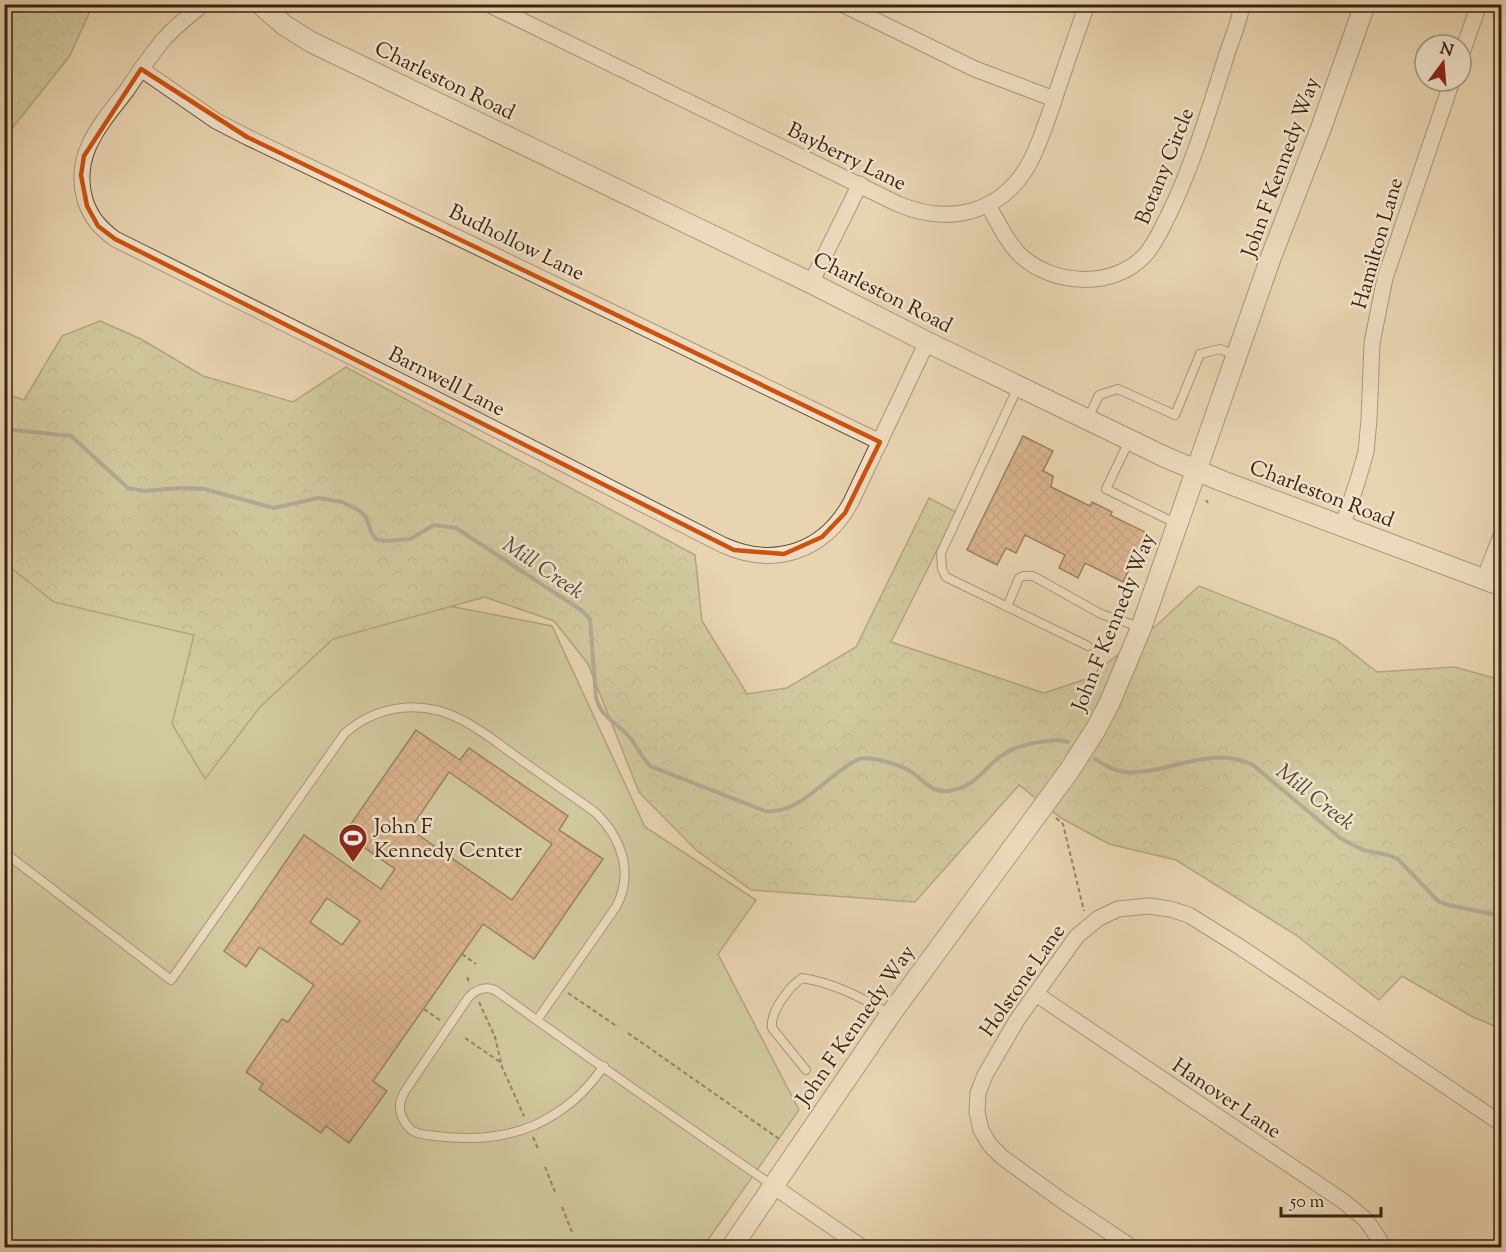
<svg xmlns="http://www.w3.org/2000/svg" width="1506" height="1252" viewBox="0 0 1506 1252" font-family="'Sorts Mill Goudy',serif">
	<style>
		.green { fill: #b8bc8a; stroke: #786f4d; stroke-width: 1.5 }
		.forest { fill: url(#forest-crowns); stroke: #786f4d; stroke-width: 1.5 }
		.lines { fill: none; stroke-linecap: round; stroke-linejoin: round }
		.stream { stroke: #757a75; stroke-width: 4 }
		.building { fill: url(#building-cross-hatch); stroke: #382210; stroke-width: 1.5; fill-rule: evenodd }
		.service-casing { stroke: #644e38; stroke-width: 10 }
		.minor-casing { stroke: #644e38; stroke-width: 17 }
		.tertiary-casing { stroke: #644e38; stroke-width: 22 }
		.path { stroke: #382210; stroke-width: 2; stroke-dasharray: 4.5 3; stroke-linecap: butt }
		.service { stroke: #f0e3cc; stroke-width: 8 }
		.minor { stroke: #f0e3cc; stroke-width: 15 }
		.tertiary { stroke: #f0e3cc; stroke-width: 20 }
		.marked { fill: none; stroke: #ce510d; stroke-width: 4.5; stroke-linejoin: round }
		.labels { text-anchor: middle; stroke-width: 5; stroke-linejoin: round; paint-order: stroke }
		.street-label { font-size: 21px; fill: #382210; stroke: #f0e3cc }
		.poi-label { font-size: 21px; fill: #382210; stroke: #f0e3cc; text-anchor: start }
		.water-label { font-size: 22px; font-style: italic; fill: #51473a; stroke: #f0e3cc }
	</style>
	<defs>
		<pattern id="forest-crowns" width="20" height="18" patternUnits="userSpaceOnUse" patternTransform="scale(1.5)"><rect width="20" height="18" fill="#b8bc8a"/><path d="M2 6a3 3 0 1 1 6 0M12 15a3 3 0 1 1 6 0" fill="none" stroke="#9fa176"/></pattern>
		<pattern id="building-cross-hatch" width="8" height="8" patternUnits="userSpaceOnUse" patternTransform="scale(1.5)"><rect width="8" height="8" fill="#c9895f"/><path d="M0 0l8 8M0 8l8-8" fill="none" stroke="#a4704d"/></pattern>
	</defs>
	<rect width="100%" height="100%" fill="#e8d4b0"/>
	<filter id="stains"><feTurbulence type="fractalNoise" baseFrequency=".00333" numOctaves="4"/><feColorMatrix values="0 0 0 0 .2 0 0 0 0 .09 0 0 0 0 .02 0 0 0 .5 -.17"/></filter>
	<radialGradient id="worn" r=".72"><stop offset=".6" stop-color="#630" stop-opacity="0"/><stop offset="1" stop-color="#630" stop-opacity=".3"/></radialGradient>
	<polygon class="green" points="37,526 552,626 645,827 756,900 718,954 799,1110 703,1247 22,1248 5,1234 4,566"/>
	<g class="forest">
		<polygon points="5,4 93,5 69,57 5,137"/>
		<polygon points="100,321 141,339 203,376 293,402 346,367 695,555 702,621 747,694 787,688 856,647 929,498 956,512 891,642 1044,693 1086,679 1158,624 1199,586 1336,640 1377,672 1455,667 1501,680 1501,1029 1471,1016 1402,976 1379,1000 1296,935 1176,860 1109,844 1061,818 1019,785 915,902 751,890 696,850 639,792 588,664 554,621 485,597 333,639 260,707 205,779 172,724 194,635 54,602 5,563 4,393 24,400 62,336"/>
	</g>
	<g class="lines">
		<g class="stream">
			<path d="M4,429l67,7 57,52 16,3 36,-3 24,1 70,19 44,-10 24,4 18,9 6,6 5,15 5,7 9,2 25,-2 24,-14 22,3 125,82 9,9 6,79c8,24 21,23 34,40 8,9 12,20 20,28l115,45c36,4 63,-38 94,-52 13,-3 43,6 54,14 14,10 20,22 40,17 26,-6 29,-21 48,-34 13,-9 25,-12 39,-14 10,-1 19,-4 28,0"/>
			<path d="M1095,759c10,6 19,12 30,13 42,3 86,-28 128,-7l87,73 23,12 25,5 10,4 40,42 6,3 58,12"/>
		</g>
	</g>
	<g class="building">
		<polygon points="1023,436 1053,451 1043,471 1053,476 1051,487 1090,506 1092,502 1112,512 1110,515 1147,533 1123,582 1085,563 1078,578 1059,568 1065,555 1025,535 1016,553 1006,548 997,565 967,550"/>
		<path d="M416,730l44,30 9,-12 99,68 -9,14 44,29 -69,100 -51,-35 -110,157 14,10 -38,52 -23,-17 -5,7 -62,-44 4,-5 -17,-12 36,-53 6,3 26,-37 -55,-38 -13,20 -22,-16 80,-116 77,54 14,-20 -33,-23 4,-5 -18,-13zM449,772l103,72 -40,56 -102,-71zM327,898l33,23 -18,24 -32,-23z"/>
	</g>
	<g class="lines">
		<g class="service-casing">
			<g id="service">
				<polyline points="1018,387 941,553 942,569 946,577 1088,646"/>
				<polyline points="1088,418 1099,395 1118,389 1175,415 1200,354 1220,349 1237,356"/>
				<polyline points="1129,441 1106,489 1177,524"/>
				<polyline points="1007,607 1019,578 1023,576 1033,576 1101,614 1140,627"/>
				<path d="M4,852l167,128 174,-247c34,-29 78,-34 119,-12 19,10 36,24 53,36 26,19 53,37 79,56 26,26 38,60 20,94l-79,113"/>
				<path d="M604,1066c-20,28 -38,44 -69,59 -32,14 -66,15 -99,11 -8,-1 -16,-1 -23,-5 -5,-3 -8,-8 -11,-14 -4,-10 -2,-17 3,-26l63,-93c8,-9 16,-12 27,-8 91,66 184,131 277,195"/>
				<path d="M806,1070l-34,-42c-2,-17 17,-41 30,-50 33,5 60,20 88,36"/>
			</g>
		</g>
		<g class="minor-casing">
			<g id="minor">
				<path d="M203,4c-13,11 -27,22 -38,34 -14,16 -26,34 -38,52 -26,34 -55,64 -42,110 6,18 15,28 30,39l311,155 297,151c51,23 101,7 128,-43l76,-160"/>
				<path d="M488,4l410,200c52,22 106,9 133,-44 11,-22 18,-45 26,-69 10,-29 20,-58 30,-87"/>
				<polyline points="842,4 975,69 1054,99"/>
				<polyline points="1461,56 1479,4"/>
				<polyline points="141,69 216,121 247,137 465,241 880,442"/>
				<path d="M988,205c10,17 18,36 32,50 33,31 94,34 125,0 10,-11 16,-25 23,-39 25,-51 41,-106 58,-159 5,-17 14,-35 16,-53"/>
				<polyline points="811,283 860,184"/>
				<polyline points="1342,527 1357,483 1366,452 1369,420 1372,343 1385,278 1452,81"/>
				<polyline points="1484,579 1502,533"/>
				<polyline points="1036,994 1343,1201 1366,1220 1385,1248"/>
				<polyline points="773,1186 863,1248"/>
				<polyline points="1133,1248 1061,1200 1002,1157 990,1145 981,1130 977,1112 978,1093 985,1075 1017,1020 1077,936 1099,918 1118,909 1149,906 1170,909 1189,915 1240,947 1502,1124"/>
			</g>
		</g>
		<g class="tertiary-casing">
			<g id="tertiary">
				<polyline points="260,4 284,25 311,42 811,283 927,342 1165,457 1222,481 1502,586"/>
				<polyline points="731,1248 890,1015 1069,771 1096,729 1110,702 1141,628 1271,257 1321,128 1365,4"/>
			</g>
		</g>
		<g class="path">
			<polyline points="1206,500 1208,503"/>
			<polyline points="1056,818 1063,824 1084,911"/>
			<polyline points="462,954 476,964"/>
			<polyline points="467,977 470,984"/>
			<polyline points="568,993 618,1027"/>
			<polyline points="479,1002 495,1037 502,1067 524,1116"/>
			<polyline points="424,1009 441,1021"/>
			<polyline points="628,1033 782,1141"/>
			<polyline points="465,1038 500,1062"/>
			<polyline points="533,1137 539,1151"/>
			<polyline points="545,1167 555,1192"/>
			<polyline points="562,1207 572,1232"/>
		</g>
		<use href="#service" class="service"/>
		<use href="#minor" class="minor"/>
		<use href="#tertiary" class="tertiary"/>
	</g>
	<path d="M0 0H1506V1252H0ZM141,69l106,68 633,305 -35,71 -23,24 -38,17 -50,-4 -619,-311 -17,-13 -11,-20 -6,-31 3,-19z" fill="#e8d4b0" fill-opacity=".55" fill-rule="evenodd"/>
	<path class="marked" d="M141,69l106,68 633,305 -35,71 -23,24 -38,17 -50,-4 -619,-311 -17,-13 -11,-20 -6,-31 3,-19z"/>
	<defs>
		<g id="stadium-pin" transform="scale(1.5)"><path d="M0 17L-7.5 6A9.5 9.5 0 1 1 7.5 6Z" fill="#8f2418" stroke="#f0e3cc"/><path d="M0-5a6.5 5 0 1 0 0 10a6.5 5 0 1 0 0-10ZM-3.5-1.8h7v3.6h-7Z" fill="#fff"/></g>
	</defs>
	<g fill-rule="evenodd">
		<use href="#stadium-pin" x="353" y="838"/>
	</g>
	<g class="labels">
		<g class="street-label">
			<text transform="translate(445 80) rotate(26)" y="7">Charleston Road</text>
			<text transform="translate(847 156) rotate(26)" y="7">Bayberry Lane</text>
			<text transform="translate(1164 166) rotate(-68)" y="7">Botany Circle</text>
			<text transform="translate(1280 167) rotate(-70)" y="7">John F Kennedy Way</text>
			<text transform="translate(517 242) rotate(26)" y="7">Budhollow Lane</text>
			<text transform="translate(1377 243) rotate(-74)" y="7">Hamilton Lane</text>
			<text transform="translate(883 292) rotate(27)" y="7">Charleston Road</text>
			<text transform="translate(447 381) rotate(27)" y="7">Barnwell Lane</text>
			<text transform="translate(1322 493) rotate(21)" y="7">Charleston Road</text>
			<text transform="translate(1113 622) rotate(-68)" y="7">John F Kennedy Way</text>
			<text transform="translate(1022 980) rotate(-55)" y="7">Holstone Lane</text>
			<text transform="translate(855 1025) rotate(-55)" y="7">John F Kennedy Way</text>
			<text transform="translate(1227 1098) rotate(34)" y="7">Hanover Lane</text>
		</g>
		<g class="poi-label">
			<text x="374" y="833">John F<tspan x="374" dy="24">Kennedy Center</tspan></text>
		</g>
		<g class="water-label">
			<text transform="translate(544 567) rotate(34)" y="8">Mill Creek</text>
			<text transform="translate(1316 796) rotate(38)" y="8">Mill Creek</text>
		</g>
	</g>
	<rect width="1506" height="1252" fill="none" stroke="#e8d4b0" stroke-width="24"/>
	<rect x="6" y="6" width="1494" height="1240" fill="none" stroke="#382210" stroke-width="3"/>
	<rect x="12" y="12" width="1482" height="1228" fill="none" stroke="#382210" stroke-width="1.5"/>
	<g transform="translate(1443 63) rotate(16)"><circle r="28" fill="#f0e3cc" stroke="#a69681" stroke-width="1.5"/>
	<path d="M0-4.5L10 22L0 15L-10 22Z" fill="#8f2418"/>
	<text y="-9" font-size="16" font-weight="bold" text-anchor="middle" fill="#382210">N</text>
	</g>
	<path d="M1281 1207v9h100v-9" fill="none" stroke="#382210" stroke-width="3"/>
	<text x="1290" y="1207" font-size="18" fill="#382210" stroke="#f0e3cc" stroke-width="4.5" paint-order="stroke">50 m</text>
	<rect width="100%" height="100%" filter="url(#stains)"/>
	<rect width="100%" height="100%" fill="url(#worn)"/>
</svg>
